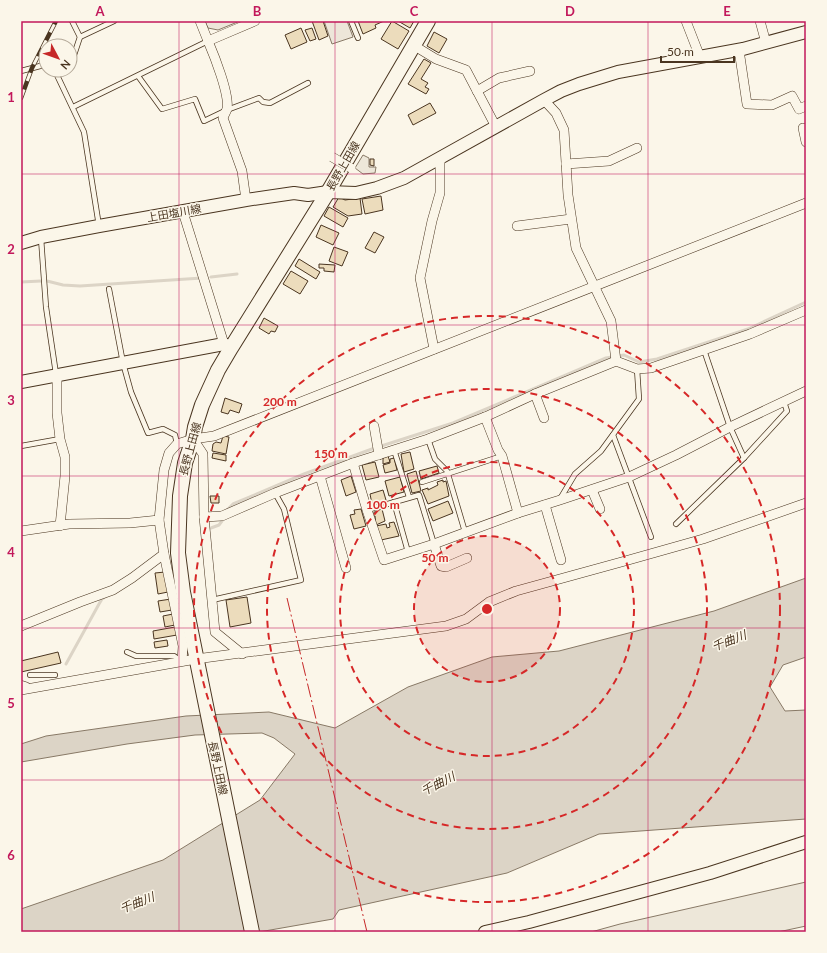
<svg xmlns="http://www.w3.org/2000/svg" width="827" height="953" viewBox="0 0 827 953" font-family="Lato,'Noto Sans JP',sans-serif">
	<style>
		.green { fill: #ede6d9; stroke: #887966 }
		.parking { fill: #ede7d9; stroke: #887966 }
		.water { fill: #dcd4c6; stroke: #887966 }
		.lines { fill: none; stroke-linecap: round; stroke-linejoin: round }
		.stream { stroke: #dcd4c6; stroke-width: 3 }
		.building { fill: #ecdcbc; stroke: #4a3520 }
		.lane-casing { stroke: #4a3520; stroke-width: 6 }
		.street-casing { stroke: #4a3520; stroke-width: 10 }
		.secondary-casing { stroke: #4a3520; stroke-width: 14 }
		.primary-casing { stroke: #4a3520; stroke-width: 16 }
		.lane { stroke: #fbf6e9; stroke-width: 4.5 }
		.street { stroke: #fbf6e9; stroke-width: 9 }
		.secondary { stroke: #fbf6e9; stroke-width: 12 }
		.primary { stroke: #fbf6e9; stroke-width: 14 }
		.rail-casing { stroke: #4a3520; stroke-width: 4.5 }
		.rail { stroke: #fbf6e9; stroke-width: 3; stroke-dasharray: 9; stroke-linecap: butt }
		.street-bridge-casing { stroke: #4a3520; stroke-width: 10; stroke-linecap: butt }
		.street-bridge { stroke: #fbf6e9; stroke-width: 9 }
		.power { stroke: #c62828; stroke-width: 1; stroke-dasharray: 14 3 2 3; stroke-linecap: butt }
		.grid { fill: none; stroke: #c2185b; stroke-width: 1; stroke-opacity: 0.55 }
		.ring { fill: none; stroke: #d62828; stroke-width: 2; stroke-dasharray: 7 5 }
		.labels { text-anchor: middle; stroke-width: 3; stroke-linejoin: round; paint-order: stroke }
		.street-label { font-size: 11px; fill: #4a3520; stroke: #fbf6e9 }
		.water-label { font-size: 12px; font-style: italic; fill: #4a3520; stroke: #fbf6e9 }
		.centre { fill: #d62828; stroke: #fbf6e9; stroke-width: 2 }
		.ring-label { font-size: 12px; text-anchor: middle; font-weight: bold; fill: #d62828; stroke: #fbf6e9; stroke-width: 3; stroke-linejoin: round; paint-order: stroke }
		.neatline { fill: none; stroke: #c2185b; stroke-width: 1.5 }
		.grid-label { font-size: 13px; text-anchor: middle; font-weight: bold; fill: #c2185b }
	</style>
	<rect width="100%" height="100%" fill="#fbf6e9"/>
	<g class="green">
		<polygon points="205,21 240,21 218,30 208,28"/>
		<polygon points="324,21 347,21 353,37 332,44"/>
	</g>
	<g class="parking">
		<polygon points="363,155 369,158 369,167 376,167 375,173 363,174 355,168"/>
		<polygon points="806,882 806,926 778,932 591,932 620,924"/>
	</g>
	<polygon class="water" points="806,578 806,657 783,665 770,687 785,711 806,710 806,819 599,834 507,873 339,910 333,919 259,932 21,932 21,909 163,860 260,800 295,754 274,738 262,733 195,735 127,744 21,762 21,744 46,736 186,716 269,712 335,728 408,687 492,657 559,651 714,611"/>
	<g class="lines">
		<g class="stream">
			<polyline points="211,277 237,274"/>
			<polyline points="47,281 63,285 80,286 202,278"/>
			<polyline points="21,282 41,281"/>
			<polyline points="228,509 233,504 304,474 372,449 453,423 606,358 624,355 639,362 657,359 748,329 806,302"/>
			<polyline points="211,528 219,525 222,521"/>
			<polyline points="66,664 99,604 102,599 105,597"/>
		</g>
	</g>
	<g class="building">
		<polygon points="312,21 323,21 328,36 319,40"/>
		<polygon points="358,21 384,21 375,25 376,28 363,34"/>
		<polygon points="392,21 409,31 398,49 381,39"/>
		<polygon points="398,21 414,21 410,28"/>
		<polygon points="301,28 307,42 291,49 285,35"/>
		<polygon points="312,28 316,39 310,41 305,30"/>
		<polygon points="434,32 447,39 439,53 427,46"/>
		<polygon points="424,59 431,63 421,79 428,83 425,87 429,89 426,94 408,84"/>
		<polygon points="430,103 436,113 413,125 408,115"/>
		<polygon points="370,159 374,159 374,166 370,165"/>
		<polygon points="381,196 383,210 365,214 362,199"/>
		<polygon points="339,197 345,200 360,198 362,214 348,216 333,207"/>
		<polygon points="329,207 348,218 343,227 324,216"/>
		<polygon points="321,225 339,233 333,245 316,237"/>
		<polygon points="374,232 384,237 375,253 365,248"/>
		<polygon points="334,247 348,252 342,266 329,261"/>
		<polygon points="299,259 320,272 316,279 295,266"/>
		<polygon points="319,264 335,265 334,272 324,271 324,268 319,268"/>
		<polygon points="291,271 308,281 300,294 283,284"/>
		<polygon points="264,318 278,326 275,332 271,331 269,334 259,328"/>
		<polygon points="225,398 242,404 239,413 230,410 228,414 221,412"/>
		<polygon points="223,436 229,437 226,454 212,451 213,444 216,442 221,443"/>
		<polygon points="410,452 414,469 404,472 401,454"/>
		<polygon points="213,453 226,455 226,461 212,458"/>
		<polygon points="388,456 390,462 383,464 383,458"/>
		<polygon points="394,458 397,470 385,473 383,465 390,463 390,459"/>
		<polygon points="375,462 379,477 366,480 362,465"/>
		<polygon points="437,466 439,473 421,479 419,471"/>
		<polygon points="416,471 421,491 412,493 407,474"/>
		<polygon points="351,476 356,492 346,496 341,480"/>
		<polygon points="400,477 404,492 389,496 385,481"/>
		<polygon points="443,480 443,482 446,481 449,496 428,504 422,490 428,488 428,490 438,485 437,482"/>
		<polygon points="383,490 386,500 372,504 370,494"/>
		<polygon points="210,496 219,496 219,503 211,503"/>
		<polygon points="448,501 453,513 433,521 428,509"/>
		<polygon points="361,509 366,526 354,529 350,515 355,514 354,510"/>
		<polygon points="382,509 385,521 376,525 375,516 373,516 372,513 375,513 375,511"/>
		<polygon points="394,522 399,536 381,540 376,526 386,524 387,528 390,527 389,523"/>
		<polygon points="165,572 168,592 158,594 155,573"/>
		<polygon points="247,597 251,623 230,627 226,600"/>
		<polygon points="171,599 172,610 160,612 158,601"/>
		<polygon points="173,614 175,625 165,627 163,616"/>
		<polygon points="175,627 177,635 154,639 153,631"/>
		<polygon points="167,640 168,646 155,648 154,642"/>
		<polygon points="58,652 61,663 21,672 21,661"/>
	</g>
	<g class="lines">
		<g class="lane-casing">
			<g id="lane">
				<polyline points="351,21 358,38"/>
				<polyline points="80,37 114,21"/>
				<polyline points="70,62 72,61 80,37 72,21"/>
				<polyline points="56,70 56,73 84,132 99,226"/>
				<polyline points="21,71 44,65 46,66"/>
				<polyline points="138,76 162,109 195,99 204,121 227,110 259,98 263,102 270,103 308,83"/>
				<polyline points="73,107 208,41"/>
				<polyline points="41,238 46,307 56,374"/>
				<polyline points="109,289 123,363 131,392 148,433 163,429 175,435 177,444"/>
				<polyline points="704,350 730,427 744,458"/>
				<polyline points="613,435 651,537"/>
				<polyline points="428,439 435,459 447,471 465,532"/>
				<polyline points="21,446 60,439"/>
				<polyline points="394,450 409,497"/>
				<polyline points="422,482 502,456"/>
				<polyline points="560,499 575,474 601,451 639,399 637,369"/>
				<polyline points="394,502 408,552"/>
				<polyline points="367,510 419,495 434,544"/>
				<polyline points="676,524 744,458 787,411 784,402"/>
				<polyline points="212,600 301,580 284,509 275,493"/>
				<polyline points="127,652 136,656 174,656 181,661"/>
				<polyline points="30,675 55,675"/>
				<polyline points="21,683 27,685 28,688"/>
			</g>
		</g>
		<g class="street-casing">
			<g id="street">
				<polyline points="200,21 208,41 255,21"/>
				<polyline points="686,21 700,57"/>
				<polyline points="760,21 766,43"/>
				<path d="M208,41c6,14 22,54 19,68 -1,3 -3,6 -4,9l19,53 4,29"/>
				<polyline points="413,45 436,59 466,70 496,127"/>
				<polyline points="739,50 747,104 772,105 792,96 799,109 806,106"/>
				<polyline points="477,91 499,78 530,71"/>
				<polyline points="544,100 556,113 564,130 568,195 576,248 611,321 616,361"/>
				<polyline points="803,128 806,142"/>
				<polyline points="566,164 609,161 637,148"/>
				<polyline points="183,212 224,344 229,347"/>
				<polyline points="517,226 571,219"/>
				<polyline points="434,349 420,278 432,221 440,193 440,158"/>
				<polyline points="57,376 57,413 60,439 65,457 65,476 60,526"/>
				<polyline points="535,394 544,418"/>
				<polyline points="485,417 498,450 502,456 518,513"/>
				<polyline points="374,426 379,455"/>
				<polyline points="193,439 203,454 204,517 215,632 242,654"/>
				<polyline points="353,463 367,510 384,560 434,544 518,513 560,500 629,477 676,455 730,427 806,391"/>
				<polyline points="320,476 346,568"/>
				<polyline points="592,490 600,509"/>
				<polyline points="545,505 561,560"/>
				<polyline points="204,517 222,516 275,493 353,463 428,439 485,417 535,394 616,361 637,369 651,368 750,334 806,310"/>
				<polyline points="21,531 69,524 130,523 159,520"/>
				<polyline points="434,544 441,566 446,567 467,558"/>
				<polyline points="21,626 80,602 113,590 132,578 164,554"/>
				<polyline points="182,661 183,646 164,554 159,520 164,470 169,453 177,444 193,439 214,436 806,203"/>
				<polyline points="21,690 196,659 446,626 466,619 489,602 516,591 625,561 703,539 806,503"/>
			</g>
		</g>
		<g class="secondary-casing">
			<g id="secondary">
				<polyline points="21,243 41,237 99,226 246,200 294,193 308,195 328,192 356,193 377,188 404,178 544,100 561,91 579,84 618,72 743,49 806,32"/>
				<polyline points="21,382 224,344"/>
				<polyline points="485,932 529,922 710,873 806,842"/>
			</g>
		</g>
		<g class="primary-casing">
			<polyline id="primary" points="252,932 183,592 178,553 180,496 185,463 193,439 195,427 202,405 218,370 231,348 328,192 428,21"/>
		</g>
		<use href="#lane" class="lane"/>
		<use href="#street" class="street"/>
		<use href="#secondary" class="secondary"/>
		<use href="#primary" class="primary"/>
		<g class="rail-casing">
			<polyline id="rail" points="21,98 32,68 56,21"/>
		</g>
		<use href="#rail" class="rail"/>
		<g class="street-bridge-casing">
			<polyline id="street-bridge" points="332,157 351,168"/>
		</g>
		<use href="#street-bridge" class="street-bridge"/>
		<polyline class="power" points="287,598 367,932"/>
	</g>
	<path class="grid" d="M179,21v911M335,21v911M492,21v911M648,21v911M21,174h785M21,325h785M21,476h785M21,628h785M21,780h785"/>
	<circle cx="487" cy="609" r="73" fill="#d62828" fill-opacity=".12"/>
	<g class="ring">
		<circle cx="487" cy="609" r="73"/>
		<circle cx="487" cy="609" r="147"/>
		<circle cx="487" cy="609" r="220"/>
		<circle cx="487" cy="609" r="293"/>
	</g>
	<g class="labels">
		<g class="street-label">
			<text transform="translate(343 166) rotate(-60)" y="4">長野上田線</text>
			<text transform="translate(174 213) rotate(-10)" y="4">上田塩川線</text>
			<text transform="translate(190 449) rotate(-75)" y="4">長野上田線</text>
			<text transform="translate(218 768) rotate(78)" y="4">長野上田線</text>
		</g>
		<g class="water-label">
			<text transform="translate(729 641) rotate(-21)" y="4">千曲川</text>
			<text transform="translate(438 784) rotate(-27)" y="4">千曲川</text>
			<text transform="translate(137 903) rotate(-21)" y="4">千曲川</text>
		</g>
	</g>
	<circle cx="487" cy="609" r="6" class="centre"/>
	<g class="ring-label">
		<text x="280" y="406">200 m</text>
		<text x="331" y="458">150 m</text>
		<text x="383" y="509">100 m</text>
		<text x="435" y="562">50 m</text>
	</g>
	<rect width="827" height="953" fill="none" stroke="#fbf6e9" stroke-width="44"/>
	<g transform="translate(58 58) rotate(131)"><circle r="19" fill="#fbf6e9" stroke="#b4a999"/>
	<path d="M0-3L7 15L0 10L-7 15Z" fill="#c62828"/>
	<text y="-6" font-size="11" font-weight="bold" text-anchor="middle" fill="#4a3520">N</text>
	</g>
	<path d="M661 56v6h73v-6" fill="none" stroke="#4a3520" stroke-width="2"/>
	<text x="667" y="56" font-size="12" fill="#4a3520" stroke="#fbf6e9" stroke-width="3" paint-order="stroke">50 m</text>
	<rect x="22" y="22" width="783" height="909" class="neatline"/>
	<g class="grid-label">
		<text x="100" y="16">A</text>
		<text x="257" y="16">B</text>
		<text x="414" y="16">C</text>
		<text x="570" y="16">D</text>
		<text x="727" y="16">E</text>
		<text x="11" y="102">1</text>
		<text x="11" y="254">2</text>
		<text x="11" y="405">3</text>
		<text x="11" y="557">4</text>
		<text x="11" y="708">5</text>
		<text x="11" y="860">6</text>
	</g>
</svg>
